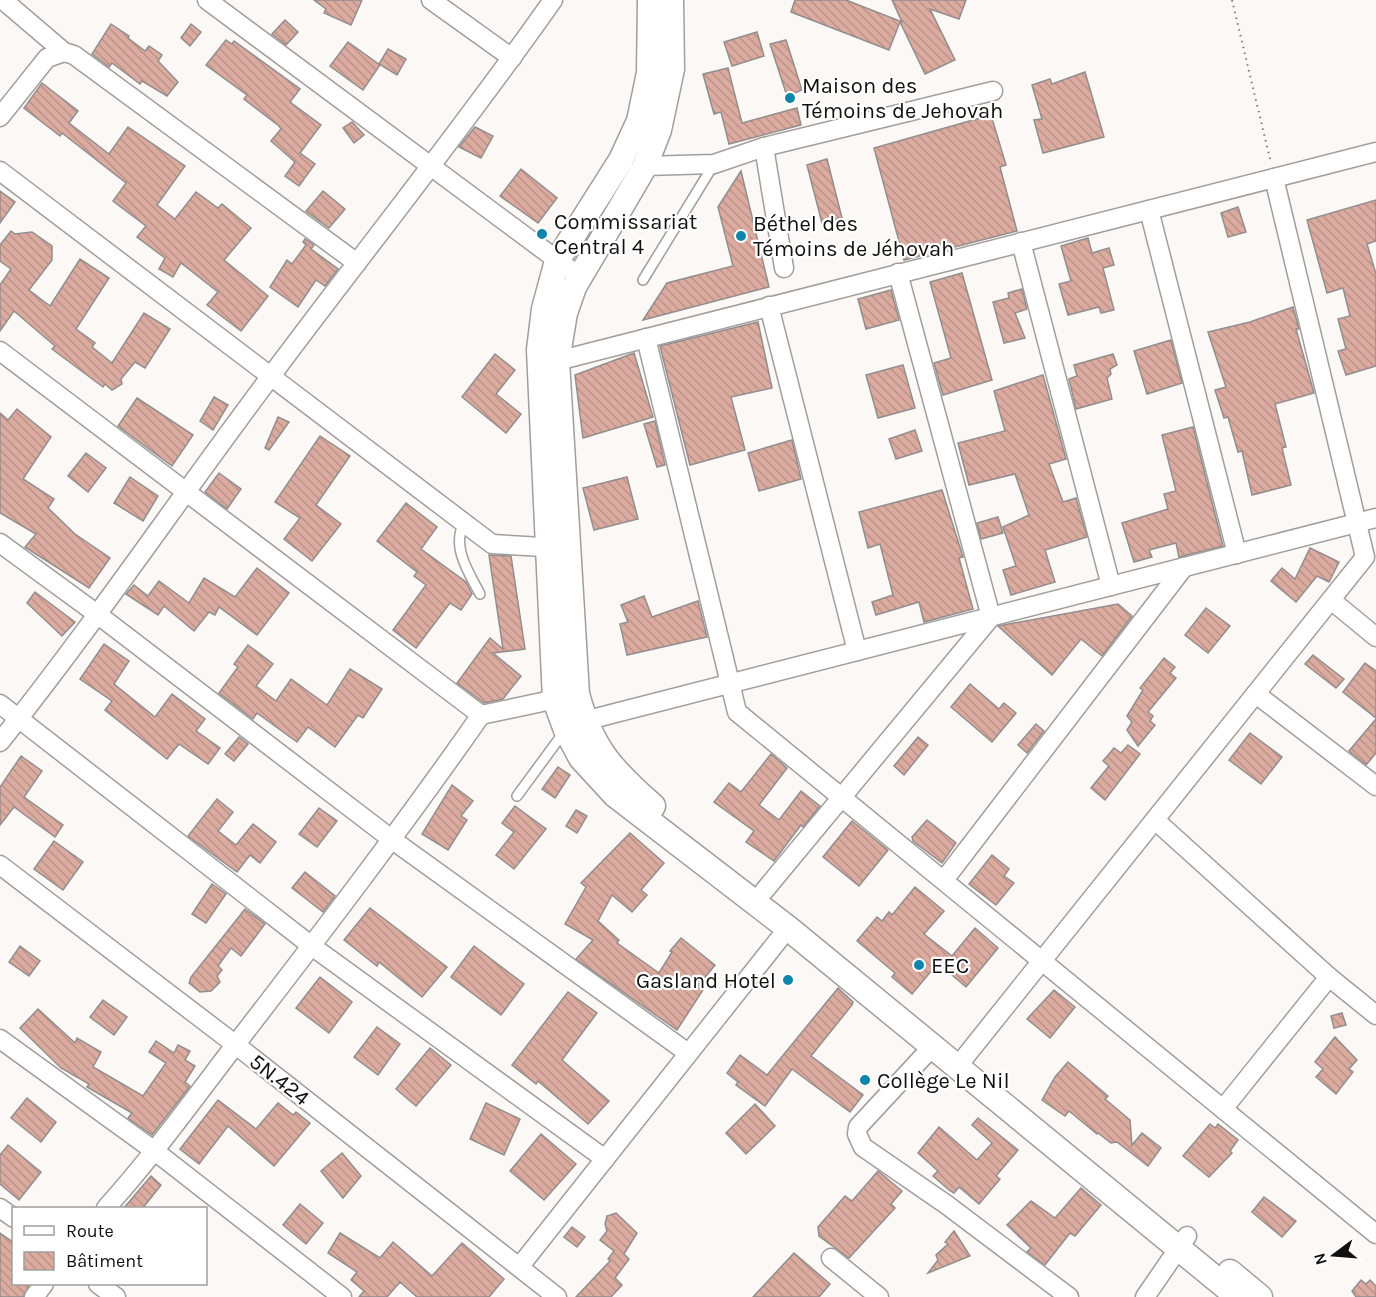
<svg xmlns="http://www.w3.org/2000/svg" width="1376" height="1297" viewBox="0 0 1376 1297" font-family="Karla,sans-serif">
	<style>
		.building { fill: url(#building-back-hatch); stroke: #918e8d; stroke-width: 1.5 }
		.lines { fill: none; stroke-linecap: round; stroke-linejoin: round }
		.service-casing { stroke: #a19e9c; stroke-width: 12 }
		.minor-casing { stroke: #a19e9c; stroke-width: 21 }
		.secondary-casing { stroke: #a19e9c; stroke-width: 27 }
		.path { stroke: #7e7d7b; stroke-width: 2; stroke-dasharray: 1.5 4.5; stroke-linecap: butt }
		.service { stroke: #fff; stroke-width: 9 }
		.minor { stroke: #fff; stroke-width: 18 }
		.secondary { stroke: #fff; stroke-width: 24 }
		.poi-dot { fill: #0e85aa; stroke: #fff; stroke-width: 2 }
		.labels { text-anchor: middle; stroke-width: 4.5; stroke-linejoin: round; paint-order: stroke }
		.poi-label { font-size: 22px; fill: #11100f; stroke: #fff; text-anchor: start }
		.street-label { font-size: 22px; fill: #11100f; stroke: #fff }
	</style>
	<defs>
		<pattern id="building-back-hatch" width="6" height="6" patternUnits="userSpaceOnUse" patternTransform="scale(1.5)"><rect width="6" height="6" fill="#dcaba0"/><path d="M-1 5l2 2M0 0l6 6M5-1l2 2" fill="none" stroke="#bc9289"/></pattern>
	</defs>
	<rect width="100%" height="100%" fill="#fbf8f6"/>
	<g class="building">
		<polygon points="314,0 362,0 351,25 324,13 326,9"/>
		<polygon points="795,0 846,0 902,22 892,0 966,0 959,19 930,9 955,60 925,74 900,22 889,50 791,12"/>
		<polygon points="285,20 298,32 286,45 272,34"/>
		<polygon points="111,24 129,36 128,38 145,51 149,46 162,55 158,61 178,82 167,96 142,81 140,84 112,63 109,67 92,54"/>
		<polygon points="191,24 201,32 190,46 181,38"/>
		<polygon points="757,32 764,56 732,66 724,42"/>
		<polygon points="226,40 232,44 234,41 300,89 290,102 321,125 300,153 315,164 299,186 285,176 295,162 271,141 281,129 279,126 244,99 247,95 206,65"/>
		<polygon points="786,40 802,90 787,96 770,44"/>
		<polygon points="348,42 380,65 363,90 330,66"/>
		<polygon points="388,49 406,59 397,75 379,64"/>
		<polygon points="728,68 742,123 797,108 801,125 729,144 721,112 714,114 703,74"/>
		<polygon points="1085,72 1104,137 1043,153 1034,120 1042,119 1032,85 1050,79 1052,84"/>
		<polygon points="42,83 78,111 69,123 109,154 128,127 185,166 157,205 175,219 196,192 218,208 222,204 251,228 224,260 268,296 241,331 207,305 218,292 181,263 173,277 159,269 165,258 137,237 146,226 113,201 126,183 62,133 60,136 24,108"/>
		<polygon points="991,115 1006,165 1000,167 1017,231 904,260 874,148"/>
		<polygon points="352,122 364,135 354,143 343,128"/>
		<polygon points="475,127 493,136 481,158 459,147"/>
		<polygon points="827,159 842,218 822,223 807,165"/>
		<polygon points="521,169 557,198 538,223 500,196"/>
		<polygon points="741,171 769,287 643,320 667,283 733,266 718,207"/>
		<polygon points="0,191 15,202 0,223"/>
		<polygon points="323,191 345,209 329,228 306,211"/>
		<polygon points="1376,200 1376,241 1367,244 1376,274 1376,366 1346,375 1338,351 1346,349 1338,319 1350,316 1343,288 1327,293 1307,220"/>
		<polygon points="1238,207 1246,232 1228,237 1221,213"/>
		<polygon points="11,231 15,234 32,232 52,246 52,260 29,290 50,306 80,259 109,278 76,329 95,343 92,347 112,363 144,313 170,329 145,368 135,362 121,379 122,384 112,390 105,384 103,387 52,349 55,346 14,311 0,331 0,285 11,269 0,261 0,245"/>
		<polygon points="1088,238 1092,253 1109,248 1114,265 1103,268 1114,310 1101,313 1099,307 1068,315 1059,284 1071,281 1061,246"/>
		<polygon points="305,239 314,245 311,249 338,269 325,286 316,280 298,307 270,287 287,260 292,264 306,245 303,242"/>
		<polygon points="962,273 992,380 943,395 934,363 951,358 930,282"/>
		<polygon points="1022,289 1027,309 1015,313 1025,338 1004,343 993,302 1009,298 1008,293"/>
		<polygon points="891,290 899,320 866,329 858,299"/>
		<polygon points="1293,307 1299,329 1296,329 1314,393 1275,404 1286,447 1282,448 1291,485 1252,495 1242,451 1238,452 1228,417 1224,418 1215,390 1226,387 1208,332 1250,322"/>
		<polygon points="758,322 772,388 731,397 745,450 690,465 660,346"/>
		<polygon points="1171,340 1182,383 1147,394 1134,351"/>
		<polygon points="634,353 653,417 583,438 575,375"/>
		<polygon points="495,354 515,370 496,394 521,414 506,433 462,397"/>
		<polygon points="1113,354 1117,365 1110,369 1111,374 1107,378 1112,399 1076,409 1069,379 1077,376 1074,365"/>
		<polygon points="903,365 915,408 878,418 866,375"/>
		<polygon points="1043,375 1066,459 1049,464 1063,502 1076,498 1087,537 1045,550 1055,582 1011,595 1003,570 1016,566 1003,527 1029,515 1015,474 969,485 958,443 1005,431 994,391"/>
		<polygon points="214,397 228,405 213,430 200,421"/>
		<polygon points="137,398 193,435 172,466 118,426"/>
		<polygon points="17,409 51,437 23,479 54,499 48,508 75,534 110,558 89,588 25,547 36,534 0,513 0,413 8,420"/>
		<polygon points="278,417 289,422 269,450 265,448"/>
		<polygon points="655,421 665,465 657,467 644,424"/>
		<polygon points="1193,427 1223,546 1179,557 1176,543 1149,550 1152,557 1134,562 1122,523 1168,509 1164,494 1176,491 1162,435"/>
		<polygon points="915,430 922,451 896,459 889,439"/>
		<polygon points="320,436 350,456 316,505 341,524 312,561 284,539 300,518 275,502"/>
		<polygon points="792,440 801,479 759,491 748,453"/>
		<polygon points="86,453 106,468 88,492 68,476"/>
		<polygon points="219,473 241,489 227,509 205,492"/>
		<polygon points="130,477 158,496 143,521 114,503"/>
		<polygon points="627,477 638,519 594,530 583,488"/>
		<polygon points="942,490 963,557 959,558 973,609 924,622 919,602 876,615 872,602 893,595 880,544 868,548 859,512"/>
		<polygon points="406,503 437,527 421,549 466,582 472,594 461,610 450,603 416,648 393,630 426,585 414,576 417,572 377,541"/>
		<polygon points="998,517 1003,533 981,539 977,523"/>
		<polygon points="1310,548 1339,562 1329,582 1317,576 1296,602 1271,581 1282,568 1295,579"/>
		<polygon points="489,555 511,556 525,649 493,653 521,676 503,699 484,703 457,683 490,638 503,649"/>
		<polygon points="257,568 289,593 257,635 219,607 215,615 209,612 194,631 164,606 158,615 126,594 134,585 148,596 159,581 189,603 204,578 235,597"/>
		<polygon points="35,592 75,622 62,636 27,603"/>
		<polygon points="644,596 652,617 698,601 707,637 627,655 620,624 628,622 621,605"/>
		<polygon points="1118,604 1132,616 1102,656 1081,639 1052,675 998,626"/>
		<polygon points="1206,608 1230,626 1208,653 1185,635"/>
		<polygon points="104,644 129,661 114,684 155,717 172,694 205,719 196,731 220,748 208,764 179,744 167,759 105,710 112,701 80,679"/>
		<polygon points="248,645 273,664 256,686 276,701 291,679 327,705 350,669 382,689 363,718 358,715 335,747 308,727 297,742 257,713 253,719 219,693 238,667 234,664"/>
		<polygon points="1313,655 1344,679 1336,688 1305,664"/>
		<polygon points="1164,658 1175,667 1170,673 1176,678 1148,712 1153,716 1150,721 1155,725 1138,746 1127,730 1132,722 1127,716 1143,690 1140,688"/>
		<polygon points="1365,663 1376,671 1376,718 1343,692"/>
		<polygon points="970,684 999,709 1004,703 1016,713 992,742 951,707"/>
		<polygon points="1376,719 1376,753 1366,765 1349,751"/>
		<polygon points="1036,724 1044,731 1027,753 1018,745"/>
		<polygon points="1250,733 1282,757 1261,784 1229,760"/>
		<polygon points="239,737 248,744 234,761 225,754"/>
		<polygon points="918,737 928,745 904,775 894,766"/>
		<polygon points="1128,745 1140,754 1105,800 1091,788 1109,766 1103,761 1114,748 1121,753"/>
		<polygon points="771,754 787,768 759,805 779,820 801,791 820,806 803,827 801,825 774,861 746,842 754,831 714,802 729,783 741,792"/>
		<polygon points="21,756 42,771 24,797 63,825 55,837 14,807 0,825 0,787"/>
		<polygon points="558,767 570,775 555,798 542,789"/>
		<polygon points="452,785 473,801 461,816 467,820 448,850 422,834"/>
		<polygon points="217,799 233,812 218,831 236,845 253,824 276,842 260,863 250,855 237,872 188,836"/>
		<polygon points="515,806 546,829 514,869 496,855 514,832 502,823"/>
		<polygon points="319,808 337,821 317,847 299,834"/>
		<polygon points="576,810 587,816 577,833 566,826"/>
		<polygon points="927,820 956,843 942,863 913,841 912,837"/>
		<polygon points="852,821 888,850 859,886 823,857"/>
		<polygon points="630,833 664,863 641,890 647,895 632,912 612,895 598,921 619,940 617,943 659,973 672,952 670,951 681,938 715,965 698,986 703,990 677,1030 576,959 593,940 565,924 586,887 581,883"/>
		<polygon points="54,841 83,862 63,890 34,869"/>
		<polygon points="992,855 1009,869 1004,876 1014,883 996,905 969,884"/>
		<polygon points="305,872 335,896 323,912 292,888"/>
		<polygon points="212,884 226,894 206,923 192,914"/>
		<polygon points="915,887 944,911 924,934 952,956 975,928 998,948 966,987 938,963 912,994 892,977 895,973 857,941 877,917 882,921 889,912 892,915"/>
		<polygon points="370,908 447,967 422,997 379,962 377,966 344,940"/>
		<polygon points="245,909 265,924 241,956 231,948 218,966 222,970 217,976 220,982 211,991 200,992 189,983 191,977"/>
		<polygon points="20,946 40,961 29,976 9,962"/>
		<polygon points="474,946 524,984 501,1015 451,977"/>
		<polygon points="320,977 352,1002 329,1033 296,1008"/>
		<polygon points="838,988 853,1002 852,1005 811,1056 863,1095 850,1112 792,1069 765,1106 736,1085 738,1082 727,1073 740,1055 767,1075"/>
		<polygon points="1054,990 1075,1007 1050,1038 1027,1019"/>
		<polygon points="568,992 597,1013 562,1060 609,1101 588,1124 538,1081 536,1084 512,1065"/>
		<polygon points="103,1000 127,1017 114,1035 90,1017"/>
		<polygon points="38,1009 75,1043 77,1038 101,1052 93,1067 143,1096 166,1063 149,1052 156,1041 174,1053 178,1045 190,1051 185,1060 195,1066 185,1082 190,1086 152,1135 128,1118 132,1113 87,1087 89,1084 61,1068 20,1028"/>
		<polygon points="1342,1013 1346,1025 1334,1028 1331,1016"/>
		<polygon points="377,1027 400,1044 378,1075 354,1057"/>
		<polygon points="1335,1037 1357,1060 1349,1069 1353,1072 1336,1094 1316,1077 1323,1069 1315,1062"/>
		<polygon points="430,1048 451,1065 416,1106 396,1089"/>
		<polygon points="1068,1062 1108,1096 1105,1099 1130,1120 1132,1145 1142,1133 1161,1148 1148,1166 1117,1142 1111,1143 1098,1133 1097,1134 1069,1111 1065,1116 1042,1100 1055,1077"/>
		<polygon points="27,1098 56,1122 41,1142 11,1118"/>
		<polygon points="218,1100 256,1129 278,1103 293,1115 296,1112 310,1123 274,1166 228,1126 199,1164 180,1149"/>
		<polygon points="486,1103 520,1119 504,1155 470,1139"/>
		<polygon points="755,1104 775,1126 746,1154 726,1133"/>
		<polygon points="978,1118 1018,1150 996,1176 1000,1179 979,1204 959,1187 954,1193 949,1190 933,1176 938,1171 918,1153 939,1127 977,1160 992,1143 972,1125"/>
		<polygon points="1210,1124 1215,1128 1218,1124 1238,1140 1230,1151 1232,1153 1209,1177 1183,1156"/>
		<polygon points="541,1134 576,1164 544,1200 510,1171"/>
		<polygon points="8,1145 41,1172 19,1200 0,1184 0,1155"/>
		<polygon points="342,1153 361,1176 343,1198 321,1171"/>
		<polygon points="878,1171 902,1191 891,1204 895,1208 849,1258 819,1236 818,1227 845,1196 852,1201"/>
		<polygon points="151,1176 161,1185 142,1209 123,1209"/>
		<polygon points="1081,1188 1101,1205 1075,1236 1070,1233 1045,1265 1027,1252 1031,1248 1007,1225 1031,1201 1055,1218"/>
		<polygon points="1264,1197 1296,1221 1282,1237 1252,1212"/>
		<polygon points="300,1204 323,1223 306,1244 283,1225"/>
		<polygon points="616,1213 637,1233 624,1254 629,1259 615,1278 622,1285 611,1297 576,1297 610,1261 608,1259 614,1251 600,1240 607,1231 605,1224 607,1216"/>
		<polygon points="572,1227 585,1237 577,1247 564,1237"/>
		<polygon points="954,1231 970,1256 928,1273 938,1260 936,1255 948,1244 945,1242"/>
		<polygon points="0,1233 14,1243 14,1284 30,1284 23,1297 0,1297"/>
		<polygon points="340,1233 380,1258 393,1242 432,1276 462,1243 504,1279 489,1297 417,1297 400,1282 387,1297 359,1297 364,1291 351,1280 357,1272 328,1253"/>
		<polygon points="794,1253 830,1284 819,1297 753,1297"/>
		<polygon points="1361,1280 1366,1284 1370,1280 1376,1286 1376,1297 1356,1297 1352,1291"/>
	</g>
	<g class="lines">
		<g class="service-casing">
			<g id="service">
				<polyline points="643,280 714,164"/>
				<path d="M464,523c-13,24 5,50 16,71"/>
				<polyline points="517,796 564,732"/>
			</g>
		</g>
		<g class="minor-casing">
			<g id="minor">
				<polyline points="3,0 64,52 74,55 357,263"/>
				<polyline points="207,0 580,277"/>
				<polyline points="431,0 512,58"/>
				<polyline points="0,117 47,58 64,52"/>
				<polyline points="764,147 784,268"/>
				<polyline points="645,166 714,164 764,147 993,91"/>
				<polyline points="0,171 492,544 560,548"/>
				<polyline points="1149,210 1237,554"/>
				<polyline points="1021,242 1111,586"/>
				<polyline points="769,306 857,651"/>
				<polyline points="646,338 737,712 1376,1234"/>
				<polyline points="0,351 481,715"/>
				<polyline points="557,361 1376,152"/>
				<polyline points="0,543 97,614 394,841 688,1053"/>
				<polyline points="1331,600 1376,637"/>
				<polyline points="1256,694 1376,786"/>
				<polyline points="0,704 313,947 605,1159"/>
				<polyline points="584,721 1376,518"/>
				<path d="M0,742c95,-119 180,-245 271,-366 94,-126 192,-248 282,-376"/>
				<polyline points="1155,820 1329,977 1376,1015"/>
				<polyline points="0,865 236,1045 557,1297"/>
				<polyline points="944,880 1184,567"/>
				<polyline points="764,891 991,617 898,273"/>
				<polyline points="0,1039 156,1152 342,1297"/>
				<polyline points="932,1047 858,1127 857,1134 863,1147 947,1205 1069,1297"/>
				<polyline points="957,1067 1365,557 1274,178"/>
				<polyline points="1223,1109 1329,977"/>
				<polyline points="0,1208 14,1218"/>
				<path d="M106,1208c47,-52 87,-108 130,-164 84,-109 166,-216 245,-329l85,-18"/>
				<polyline points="831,1258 879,1297"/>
				<polyline points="520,1266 788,928"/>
				<polyline points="98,1284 116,1297"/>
				<polyline points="34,1297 44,1284"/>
				<polyline points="1145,1297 1187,1236"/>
			</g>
		</g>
		<g class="secondary-casing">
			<g id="secondary">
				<polyline points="650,0 649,73 639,121 621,160 557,261 544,309 539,350 555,700 566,730 581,758 615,795 788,928 1238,1297"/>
				<path d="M653,806c-42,-37 -61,-57 -76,-112l-20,-333 8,-48 9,-26 71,-121 14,-36 13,-61 -1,-69"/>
				<polyline points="1230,1272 1260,1297"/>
			</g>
		</g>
		<polyline class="path" points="1232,0 1271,163"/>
		<use href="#service" class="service"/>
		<use href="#minor" class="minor"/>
		<use href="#secondary" class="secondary"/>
	</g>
	<g class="poi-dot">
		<circle cx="790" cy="98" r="6"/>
		<circle cx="542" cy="234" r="6"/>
		<circle cx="741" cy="236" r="6"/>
		<circle cx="919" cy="965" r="6"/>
		<circle cx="788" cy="980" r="6"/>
		<circle cx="865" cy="1080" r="6"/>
	</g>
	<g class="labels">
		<g class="poi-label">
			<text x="802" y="93">Maison des<tspan x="802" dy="25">Témoins de Jehovah</tspan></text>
			<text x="554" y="229">Commissariat<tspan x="554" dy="25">Central 4</tspan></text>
			<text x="753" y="231">Béthel des<tspan x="753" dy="25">Témoins de Jéhovah</tspan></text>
			<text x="931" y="973">EEC</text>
			<text x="776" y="988" text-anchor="end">Gasland Hotel</text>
			<text x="877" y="1088">Collège Le Nil</text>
		</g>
		<g class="street-label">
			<text transform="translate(280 1079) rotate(38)" y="8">5N.424</text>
		</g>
	</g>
	<rect x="12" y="1207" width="195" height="78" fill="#ffffff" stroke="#a09f9f" stroke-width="1.5"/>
	<rect x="24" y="1226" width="30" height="9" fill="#ffffff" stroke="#a09f9f" stroke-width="1.5"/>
	<text x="66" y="1237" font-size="18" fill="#11100f">Route</text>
	<rect x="24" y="1252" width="30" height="18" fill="url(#building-back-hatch)" stroke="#a09f9f" stroke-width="1.5"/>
	<text x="66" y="1267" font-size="18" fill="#11100f">Bâtiment</text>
	<g transform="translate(1334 1255) rotate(254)" stroke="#ffffff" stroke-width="4.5" paint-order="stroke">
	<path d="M0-4.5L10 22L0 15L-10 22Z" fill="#11100f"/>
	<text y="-9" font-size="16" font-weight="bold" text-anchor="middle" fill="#11100f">N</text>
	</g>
</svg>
